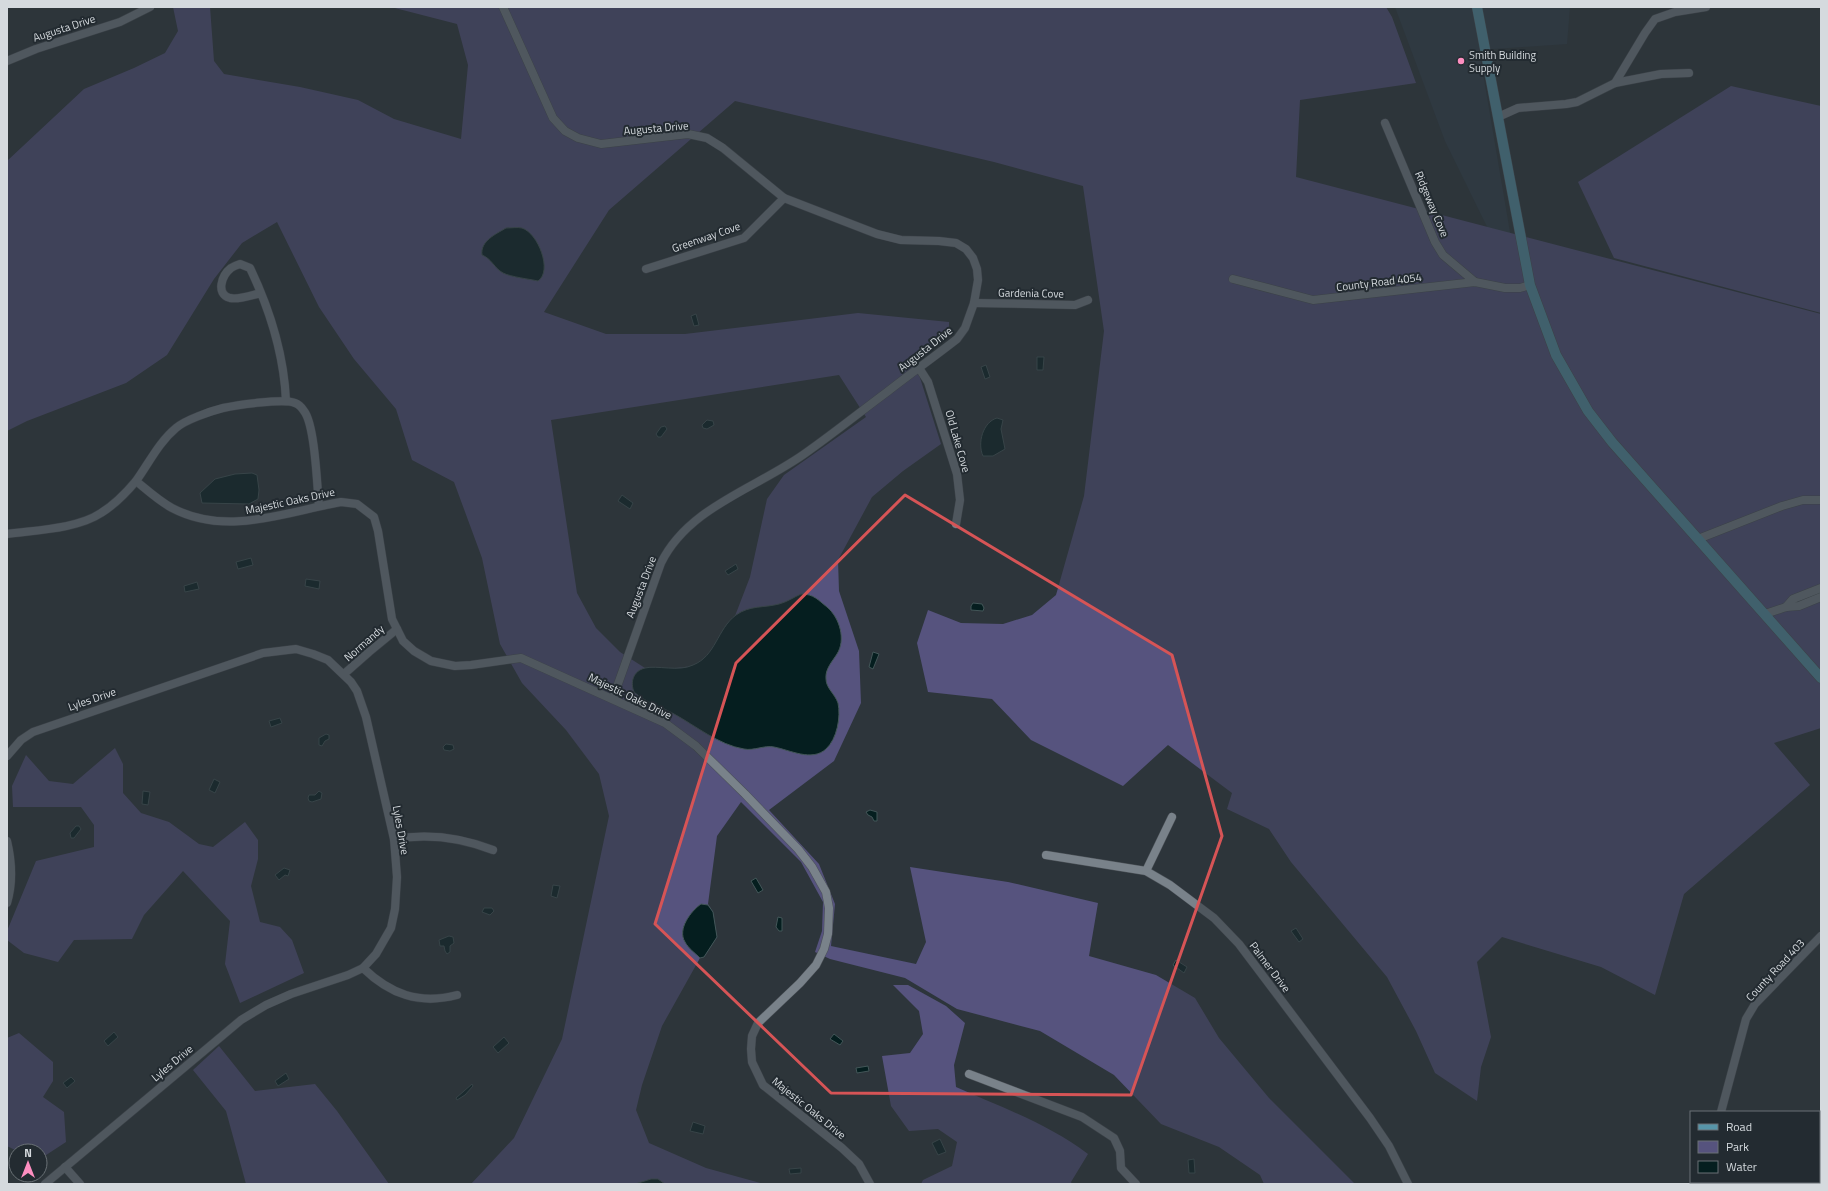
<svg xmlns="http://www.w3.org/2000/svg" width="1828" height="1191" viewBox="0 0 1828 1191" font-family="'Titillium Web',sans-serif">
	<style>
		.built { fill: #313f49 }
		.green { fill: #56537e; fill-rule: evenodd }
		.water { fill: #051e1f; stroke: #435658 }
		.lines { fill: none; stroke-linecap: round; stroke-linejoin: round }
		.minor-casing { stroke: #4b5157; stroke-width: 9 }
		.major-casing { stroke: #4b5157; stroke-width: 11 }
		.minor { stroke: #79828a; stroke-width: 8 }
		.major { stroke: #5795a9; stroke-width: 10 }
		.marked { fill: none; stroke: #d65456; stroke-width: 3; stroke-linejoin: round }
		.poi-dot { fill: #fd8ec0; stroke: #232b31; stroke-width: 1.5 }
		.labels { text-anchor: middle; stroke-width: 4; stroke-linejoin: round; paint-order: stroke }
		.street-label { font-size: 11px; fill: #d5dade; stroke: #232b31 }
		.poi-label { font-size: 11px; fill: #d5dade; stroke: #232b31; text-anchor: start }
	</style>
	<rect width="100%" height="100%" fill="#2d353b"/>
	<polygon class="built" points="1395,7 1570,7 1567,44 1479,50 1512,244 1496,245 1445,141"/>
	<g class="green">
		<path d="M173,7h37l4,54 10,13 76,13 58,13 36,19 67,20 7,-74 -11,-41 -66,-17h995l6,10 24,66 -116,17 -4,77 525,137v414l-47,15 36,42 -126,109 -29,101 -54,-28 -99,-30 -25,25 14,75 -10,30 -4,34 -42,-28 -19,-42 -29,-54 -96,-115 -22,-33 -42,-20 5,-16 -64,-48 -45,41 -92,-46 -39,-41 -64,-7 -11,-49 11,-33 33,13 42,1 29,-9 24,-20 28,-99 20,-165 -21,-145 -89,-24 -259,-61 -126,109 -65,102 62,22h79l173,-21 91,9v12l-34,28 26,82 -38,27 -31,26 -34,63 1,31 20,60 2,52 -27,58 -65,49 50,54 16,40 -4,42 85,18 10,-22 -16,-75 98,15 90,21 -9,53 67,19 39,23 24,40 50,60 86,86h-91l-4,-9 -41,-28 -58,-23 -47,-49 -74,-44 -83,-22 -52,-31 -75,-19 -15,-7 7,-21 1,-29 -22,-40 -60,-60 -24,34 -9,68 5,8 4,25 -13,20 -4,1 -38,68 -20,59 -6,25 13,33 57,25 58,16h-293l43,-46 48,-99 47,-223 -10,-42 -33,-44 -44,-47 -22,-39 -18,-86 -28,-76 -42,-22 -16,-51 -42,-50 -35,-52 -42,-85 -35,21 -28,36 -47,76 -41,28 -99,38 -20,10v-270l77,-72 50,-21 31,-15 13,-22zM839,375l27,42 -82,58 -17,24 -17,78 -15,39 -14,17 -9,17 -10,10 -9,6 -17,2h-31l-25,-16 -24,-24 -19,-35 -26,-173z"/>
		<polygon points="1731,86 1821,106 1821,313 1614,258 1578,182"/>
		<polygon points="115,748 123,764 123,793 141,813 169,822 199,844 213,847 245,822 258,840 258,859 251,886 260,922 280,927 292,940 304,973 240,1003 225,964 230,921 183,871 144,915 132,939 74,940 58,962 24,953 7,940 7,931 36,861 94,847 94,825 81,807 13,807 12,786 26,755 49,781 73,784"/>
		<path d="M893,985h15l38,21 19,17 -11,42 2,22c45,20 92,37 132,67l-17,28 1,2h-151l2,-4 29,-14 5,-24 -19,-13 -29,2 -18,-25 -9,-50 28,-3 13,-19 -4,-23z"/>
		<polygon points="19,1033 53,1062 53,1081 43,1097 64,1112 66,1142 40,1159 40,1151 17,1151 7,1146 7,1038"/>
		<polygon points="219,1046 255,1091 315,1084 337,1111 389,1184 246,1184 226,1111 193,1070"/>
	</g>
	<g class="water">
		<path d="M506,228c5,0 12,-1 16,0 16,5 31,43 16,53 -9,-2 -27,-4 -35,-8 -9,-5 -11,-14 -21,-18 -2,-14 14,-21 24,-27z"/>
		<polygon points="696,314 699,325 694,326 691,316"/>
		<polygon points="1037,357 1044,357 1043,370 1037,370"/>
		<polygon points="986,365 990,377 985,379 981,367"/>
		<path d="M997,418l6,2 -2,9 4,20 -12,7h-10c-6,-13 0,-34 14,-38z"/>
		<polygon points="707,420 713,421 714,425 707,429 703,428 702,425"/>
		<polygon points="665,426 667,429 661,437 658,437 656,434 661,427"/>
		<polygon points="252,473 257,475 259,490 258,499 249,504 202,503 200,493 215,479 235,474"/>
		<polygon points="622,495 633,503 630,509 618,501"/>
		<polygon points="251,558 253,565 238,569 236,562"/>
		<polygon points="736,564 738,569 728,575 725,571"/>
		<polygon points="306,579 320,581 319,589 305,586"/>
		<polygon points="197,582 199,589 185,592 184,586"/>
		<path d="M801,594c13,0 17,6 26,13 13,11 19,33 10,47 -5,8 -12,15 -11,25 0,9 9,15 12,24 3,14 -1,36 -12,46 -14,13 -36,1 -52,-2 -10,-2 -20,4 -30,2 -25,-4 -48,-23 -70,-35 -14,-8 -28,-11 -40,-22 -4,-10 -1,-21 11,-24 12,-3 34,4 48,-3 23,-9 24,-36 43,-50 14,-10 28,-7 43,-11 8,-2 15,-7 22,-10z"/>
		<polygon points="973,603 982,604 984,608 983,611 971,610 971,606"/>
		<polygon points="873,652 879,654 873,669 869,667"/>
		<polygon points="280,718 282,723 271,727 269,721"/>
		<polygon points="326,734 329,735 329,739 325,741 322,746 319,745 319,738"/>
		<polygon points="446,744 453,745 454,749 450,751 444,750 443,747"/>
		<polygon points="214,779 220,782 215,793 209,790"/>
		<polygon points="143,791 150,792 148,805 142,804"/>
		<polygon points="319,791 322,793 321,799 312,802 309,801 308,798 309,795 315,795"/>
		<polygon points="870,810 877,812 877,821 874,821 872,817 868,815 866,812"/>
		<polygon points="76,826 79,826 81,829 74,838 71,838 70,833"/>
		<polygon points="284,868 290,870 288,876 285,875 279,880 275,875"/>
		<polygon points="756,878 763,890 758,893 751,881"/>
		<polygon points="553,885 560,886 557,898 551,896"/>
		<path d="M701,904l7,1 5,7 4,25 -13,20 -4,1c-5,-5 -12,-10 -15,-16 -8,-13 6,-31 16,-38z"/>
		<polygon points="484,908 492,908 494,911 490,915 482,912"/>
		<polygon points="778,917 782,918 782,931 779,931 776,927"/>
		<polygon points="1296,928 1303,939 1299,942 1291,931"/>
		<polygon points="449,936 453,937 454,943 450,946 450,952 447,954 445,951 444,946 440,946 439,940"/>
		<polygon points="1176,960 1187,967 1184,973 1173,965"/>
		<polygon points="114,1032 118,1037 108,1046 104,1041"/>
		<polygon points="834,1034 843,1041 840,1045 830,1039"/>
		<polygon points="504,1037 509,1043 498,1053 493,1047"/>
		<polygon points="868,1066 869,1071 857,1073 856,1068"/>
		<polygon points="286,1073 289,1079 278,1086 275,1081"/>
		<polygon points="71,1077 75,1081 67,1088 63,1083"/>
		<polygon points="472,1084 473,1086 465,1095 457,1100 456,1098"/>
		<polygon points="693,1122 705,1126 703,1134 690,1131"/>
		<polygon points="940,1139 946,1152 938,1155 932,1143"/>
		<polygon points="1194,1159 1195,1173 1189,1173 1188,1160"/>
		<polygon points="801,1168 801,1173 790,1174 789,1169"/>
		<polygon points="651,1179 658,1179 665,1184 635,1184"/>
	</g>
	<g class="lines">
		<g class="minor-casing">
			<g id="minor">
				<path d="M503,7l50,111 12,13 13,7 23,6 87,-10 19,4 16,10 61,50 93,36 24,6 38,1 17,2 10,6 7,9 4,11 1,11 -4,23 -9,25 -8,11c-23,18 -47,35 -70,53 -27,20 -53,41 -80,60 -49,36 -118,54 -146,111l-48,135"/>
				<polyline points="7,61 36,49 120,22 150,7"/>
				<polyline points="1615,83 1645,33 1655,19 1675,12 1706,7"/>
				<polyline points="1498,117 1518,108 1566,104 1577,102 1615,83 1661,74 1689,73"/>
				<polyline points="1385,123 1435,242 1443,255 1475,282"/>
				<polyline points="646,269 744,238 784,198"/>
				<polyline points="1233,279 1313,300 1475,282 1505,288 1520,288 1530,285"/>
				<path d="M261,293c-9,2 -22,7 -31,5 -15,-4 -8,-23 1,-30 3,-2 6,-3 9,-4l10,4c20,42 34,87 36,133"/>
				<polyline points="974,303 1075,305 1088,300"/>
				<polyline points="919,368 928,382 957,474 960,500 956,524"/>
				<path d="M136,481c11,9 23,20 36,27 55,29 113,4 169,-6l16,2 17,13 4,14 14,88 11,22 11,10 17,10 24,5 16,-1 50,-7 144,65 31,23 49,48 53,55 14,18 14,25 3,16 -1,26 -4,15 -8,16 -16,18 -42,40 -6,13 -1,13 1,13 11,23 79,63 17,16 11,20"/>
				<path d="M7,534c28,-4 70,-5 94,-21 13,-8 25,-20 35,-32 13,-18 23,-39 40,-53 9,-8 35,-17 47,-20 14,-3 61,-10 72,-5 4,1 7,5 9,8 11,14 13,74 15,95"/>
				<polyline points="1698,539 1782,506 1803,500 1821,500"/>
				<polyline points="1786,607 1793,599 1821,588"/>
				<polyline points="1765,614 1786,607 1799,606 1821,597"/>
				<polyline points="344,674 369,652 397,629"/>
				<polyline points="7,756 21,740 33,732 263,653 296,649 313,654 328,660 351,682 357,691 366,717 394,839 397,877 395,909 391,928 376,954 363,968 348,975 291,994 266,1005 241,1020 45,1184"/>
				<path d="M394,839c35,-6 66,-2 99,11"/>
				<path d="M7,841c5,21 6,42 0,62"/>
				<polyline points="1046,855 1146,871 1170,885 1214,918 1239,944 1370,1118 1389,1146 1408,1184"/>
				<polyline points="1146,871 1172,817"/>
				<path d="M363,968c27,26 56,37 94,27"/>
				<polyline points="969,1074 1082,1117 1114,1138 1120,1151 1121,1168 1136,1184"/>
				<polyline points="1721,1112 1746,1019 1755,1004 1821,936"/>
				<polyline points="65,1167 80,1184"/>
				<polyline points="1706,1184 1706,1182"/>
			</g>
		</g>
		<g class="major-casing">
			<polyline id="major" points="1477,7 1530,285 1556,355 1588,411 1612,442 1821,678"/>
		</g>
		<use href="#minor" class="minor"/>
		<use href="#major" class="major"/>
	</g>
	<path d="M0 0H1828V1191H0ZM905,495l267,160 50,181 -91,259 -300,-2 -176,-169 81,-261z" fill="#2d353b" fill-opacity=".55" fill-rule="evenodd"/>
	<path class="marked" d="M905,495l267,160 50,181 -91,259 -300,-2 -176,-169 81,-261z"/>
	<circle class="poi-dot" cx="1461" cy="61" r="4"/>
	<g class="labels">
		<g class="street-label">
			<text transform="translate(64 28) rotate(-18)" y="4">Augusta Drive</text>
			<text transform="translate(656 128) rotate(-5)" y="4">Augusta Drive</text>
			<text transform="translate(1432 204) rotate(67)" y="4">Ridgeway Cove</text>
			<text transform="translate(706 237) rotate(-19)" y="4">Greenway Cove</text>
			<text transform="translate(1379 282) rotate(-7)" y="4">County Road 4054</text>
			<text transform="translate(1031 293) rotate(1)" y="4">Gardenia Cove</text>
			<text transform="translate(925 349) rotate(-38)" y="4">Augusta Drive</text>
			<text transform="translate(958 441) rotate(74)" y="4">Old Lake Cove</text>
			<text transform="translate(290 501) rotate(-12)" y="4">Majestic Oaks Drive</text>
			<text transform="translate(641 587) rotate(-69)" y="4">Augusta Drive</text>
			<text transform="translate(364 643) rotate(-41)" y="4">Normandy</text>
			<text transform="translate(630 696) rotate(26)" y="4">Majestic Oaks Drive</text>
			<text transform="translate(92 699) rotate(-19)" y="4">Lyles Drive</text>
			<text transform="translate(401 830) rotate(80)" y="4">Lyles Drive</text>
			<text transform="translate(1270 967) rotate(53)" y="4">Palmer Drive</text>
			<text transform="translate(1775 970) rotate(-47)" y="4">County Road 403</text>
			<text transform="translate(172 1063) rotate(-40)" y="4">Lyles Drive</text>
			<text transform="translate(809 1108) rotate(39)" y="4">Majestic Oaks Drive</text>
		</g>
		<g class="poi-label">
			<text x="1469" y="59">Smith Building<tspan x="1469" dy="13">Supply</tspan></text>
		</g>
	</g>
	<rect width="1828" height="1191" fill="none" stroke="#d5dade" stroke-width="16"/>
	<rect x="1690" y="1111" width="130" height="72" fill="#232b31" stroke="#6a7176"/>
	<rect x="1698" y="1124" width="20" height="6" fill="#5795a9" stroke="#6a7176"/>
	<text x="1726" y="1131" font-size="12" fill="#d5dade">Road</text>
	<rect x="1698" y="1141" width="20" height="12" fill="#56537e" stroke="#6a7176"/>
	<text x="1726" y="1151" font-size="12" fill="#d5dade">Park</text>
	<rect x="1698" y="1161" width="20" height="12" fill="#051e1f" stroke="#6a7176"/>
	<text x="1726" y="1171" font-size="12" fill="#d5dade">Water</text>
	<g transform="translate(28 1163)"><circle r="19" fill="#232b31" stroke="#6a7176"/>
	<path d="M0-3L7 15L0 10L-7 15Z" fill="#fd8ec0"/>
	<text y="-6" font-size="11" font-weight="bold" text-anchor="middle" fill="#d5dade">N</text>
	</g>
</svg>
